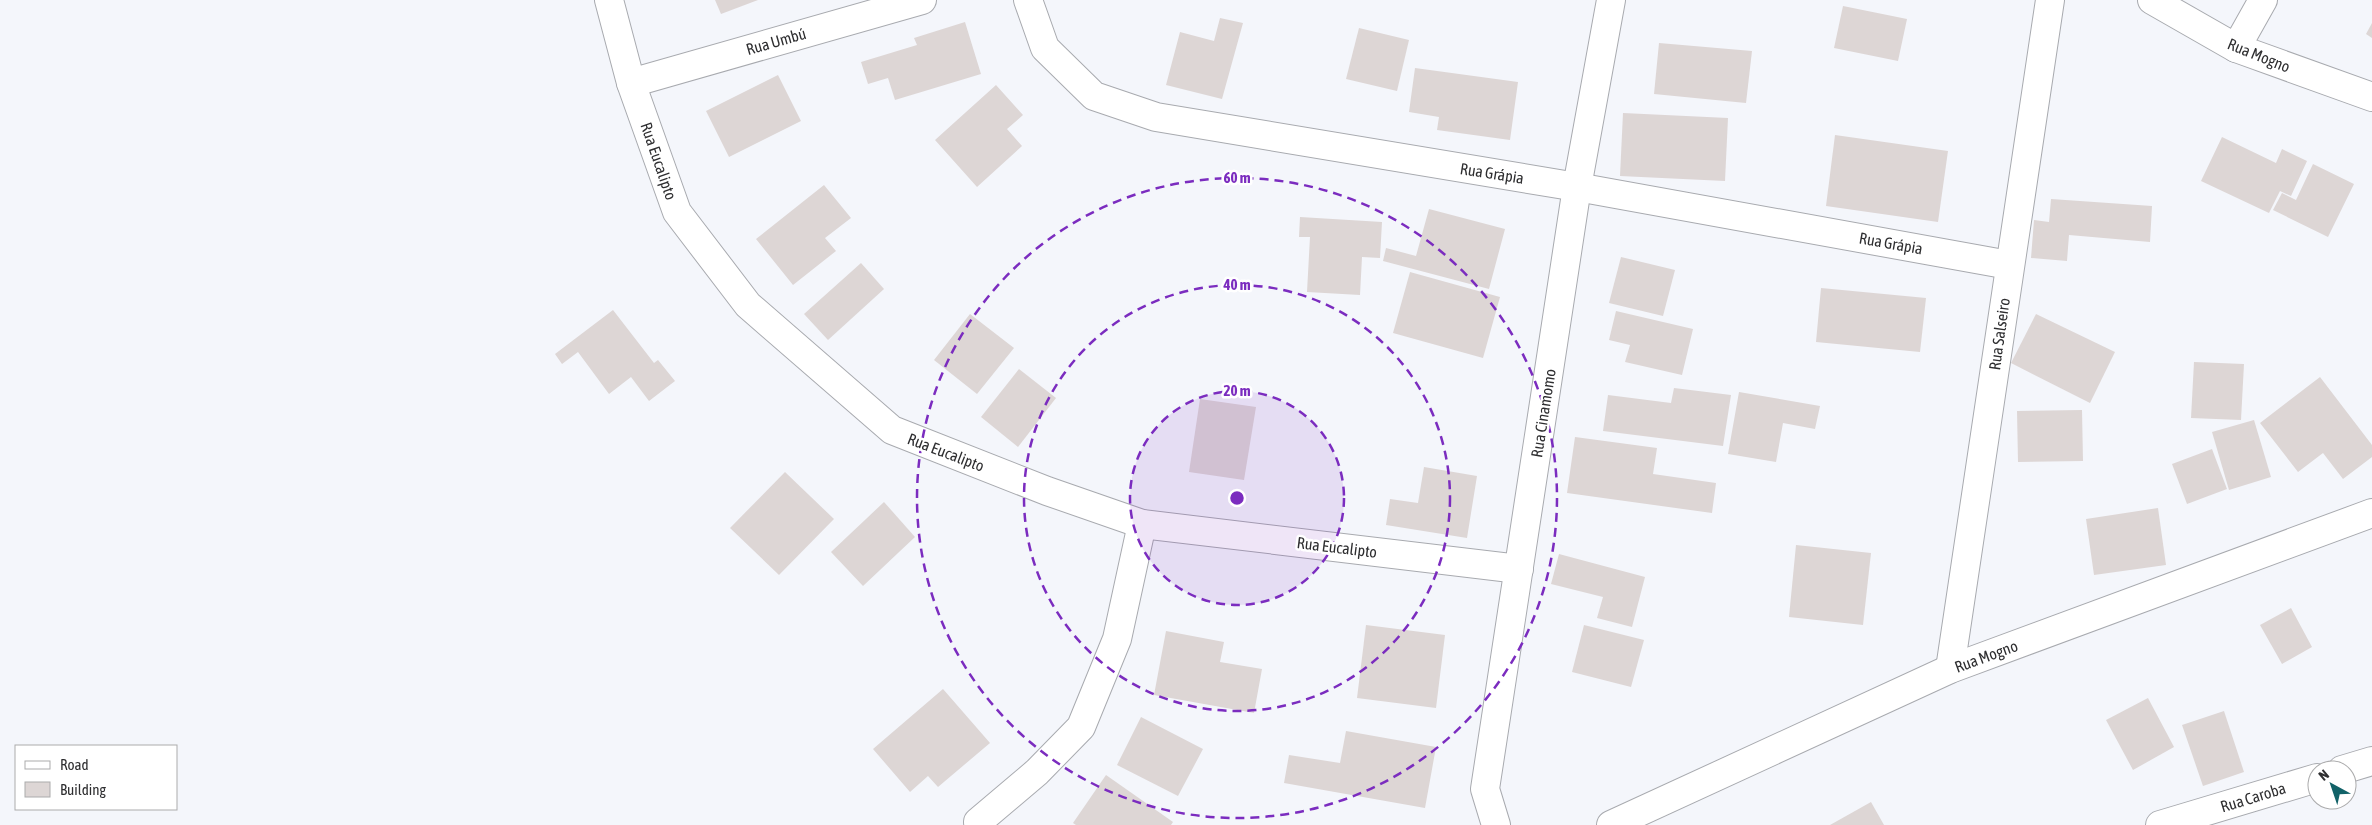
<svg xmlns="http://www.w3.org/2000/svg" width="2372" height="825" viewBox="0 0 2372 825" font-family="'Asap Condensed',sans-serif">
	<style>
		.building { fill: #ddd6d5 }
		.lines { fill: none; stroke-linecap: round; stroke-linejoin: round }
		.minor-casing { stroke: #a8aaaf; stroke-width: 30 }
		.minor { stroke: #fff; stroke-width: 28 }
		.ring { fill: none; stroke: #7b2cbf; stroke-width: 2.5; stroke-dasharray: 9 6 }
		.labels { text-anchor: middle; stroke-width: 5; stroke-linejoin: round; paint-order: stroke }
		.street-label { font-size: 16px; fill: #2e2e30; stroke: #fff }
		.centre { fill: #7b2cbf; stroke: #fff; stroke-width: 2.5 }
		.ring-label { font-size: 15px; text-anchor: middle; font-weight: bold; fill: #7b2cbf; stroke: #fff; stroke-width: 5; stroke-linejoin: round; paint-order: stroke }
	</style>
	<rect width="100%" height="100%" fill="#f4f6fb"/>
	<g class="building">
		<polygon points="715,0 758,0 721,14"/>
		<polygon points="1843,6 1907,19 1898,61 1834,48"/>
		<polygon points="1220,18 1243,23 1222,99 1166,85 1180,32 1214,41"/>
		<polygon points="965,22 981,74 895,100 888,78 868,84 861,62 917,45 914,38"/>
		<polygon points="2372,23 2372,38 2366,34"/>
		<polygon points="1359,28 1409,40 1397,91 1346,79"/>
		<polygon points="1659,43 1752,51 1746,103 1654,94"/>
		<polygon points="1415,68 1518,82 1510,140 1437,130 1439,117 1409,112"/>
		<polygon points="778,75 801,121 729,157 706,111"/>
		<polygon points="996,85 1023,115 1007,129 1022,146 977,187 935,140"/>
		<polygon points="1623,113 1728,118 1725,181 1620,176"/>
		<polygon points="1835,135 1948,151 1938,222 1826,206"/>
		<polygon points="2222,137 2276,163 2282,149 2307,161 2291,196 2280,191 2269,213 2201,181"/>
		<polygon points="2313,164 2354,184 2328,237 2273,210 2282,193 2296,200"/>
		<polygon points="824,185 851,218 825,238 836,251 793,285 756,239"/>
		<polygon points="2051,199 2152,206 2150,242 2069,235 2067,261 2031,258 2034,220 2049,222"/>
		<polygon points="1429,209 1505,229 1489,289 1383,261 1386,248 1416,256"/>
		<polygon points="1300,217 1382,222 1380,258 1362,257 1360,295 1307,292 1310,237 1299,237"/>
		<polygon points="1621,257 1675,270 1663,316 1609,303"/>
		<polygon points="861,263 884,289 828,340 804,314"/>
		<polygon points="1410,272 1500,297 1483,358 1393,333"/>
		<polygon points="1821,288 1926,298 1920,352 1816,342"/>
		<polygon points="613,310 654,363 658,360 675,381 649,401 631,377 609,394 578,352 562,364 555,354"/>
		<polygon points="1616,311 1693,329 1682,375 1625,362 1630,345 1609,340"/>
		<polygon points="970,314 1014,348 977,394 934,360"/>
		<polygon points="2036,314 2115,352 2090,403 2011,363"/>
		<polygon points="2194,362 2244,364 2241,420 2191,418"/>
		<polygon points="1019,369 1056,398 1018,447 981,417"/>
		<polygon points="2320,377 2372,445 2372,457 2343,479 2323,453 2298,472 2260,423"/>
		<polygon points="1674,388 1731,395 1723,446 1603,431 1608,395 1671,403"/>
		<polygon points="1739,392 1820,406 1815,429 1783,423 1776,462 1728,454"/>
		<polygon points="1200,399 1256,407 1244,480 1189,472"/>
		<polygon points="2082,410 2083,461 2018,462 2017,411"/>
		<polygon points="2254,420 2271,477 2229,490 2212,432"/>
		<polygon points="1575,437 1657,448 1653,474 1716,483 1712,513 1567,493"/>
		<polygon points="2212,449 2227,489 2187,504 2172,464"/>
		<polygon points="1424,467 1477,476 1467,538 1386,525 1390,499 1418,503"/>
		<polygon points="785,472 834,519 779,575 730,528"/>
		<polygon points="884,502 915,537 863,586 831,552"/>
		<polygon points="2158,508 2166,565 2094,575 2086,519"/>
		<polygon points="1796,545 1871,553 1863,625 1789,617"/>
		<polygon points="1559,554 1645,577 1632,627 1597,618 1603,597 1551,584"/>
		<polygon points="2291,608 2312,647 2282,664 2260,625"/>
		<polygon points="1366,625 1445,635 1436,708 1357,698"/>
		<polygon points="1584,625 1644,640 1631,687 1572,672"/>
		<polygon points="1166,631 1224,642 1220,662 1262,669 1254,713 1154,695"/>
		<polygon points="943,689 990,743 938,787 928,776 910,792 873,749"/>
		<polygon points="2148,698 2174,747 2133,770 2106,720"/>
		<polygon points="2224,711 2244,772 2203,786 2182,725"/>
		<polygon points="1141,717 1203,749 1178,796 1117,765"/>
		<polygon points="1346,731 1436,747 1425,808 1284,783 1289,755 1340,763"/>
		<polygon points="1106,775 1173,822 1171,825 1076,825 1073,823"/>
		<polygon points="1871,802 1884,825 1830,825"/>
	</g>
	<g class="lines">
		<g class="minor-casing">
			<g id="minor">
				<polyline points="609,0 631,83 677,212 748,305 892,430 1047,491 1142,524 1519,569"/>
				<polyline points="1028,0 1045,48 1094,96 1156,117 1577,187 2009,265"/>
				<polyline points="2152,0 2236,48 2372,97"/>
				<polyline points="2236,48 2263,0"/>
				<polyline points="631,83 922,0"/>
				<polyline points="1950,669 2050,0"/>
				<polyline points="2342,770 2372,761"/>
				<polyline points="978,822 1037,772 1081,727 1117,639 1142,524"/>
				<polyline points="1496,825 1485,789 1577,187 1611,0"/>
				<polyline points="1611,825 1950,669 2372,513"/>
				<polyline points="2160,825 2317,778"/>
			</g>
		</g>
		<use href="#minor" class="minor"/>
	</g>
	<circle cx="1237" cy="498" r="107" fill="#7b2cbf" fill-opacity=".12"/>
	<g class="ring">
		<circle cx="1237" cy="498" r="107"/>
		<circle cx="1237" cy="498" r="213"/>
		<circle cx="1237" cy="498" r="320"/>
	</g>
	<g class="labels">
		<g class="street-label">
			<text transform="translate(776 41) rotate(-16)" y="6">Rua Umbú</text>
			<text transform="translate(2259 55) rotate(22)" y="6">Rua Mogno</text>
			<text transform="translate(659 161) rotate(71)" y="6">Rua Eucalipto</text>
			<text transform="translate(1492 173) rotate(9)" y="6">Rua Grápia</text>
			<text transform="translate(1891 243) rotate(10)" y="6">Rua Grápia</text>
			<text transform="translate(1999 334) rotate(-82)" y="6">Rua Salseiro</text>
			<text transform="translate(1543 413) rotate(-81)" y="6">Rua Cinamomo</text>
			<text transform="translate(946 452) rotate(21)" y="6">Rua Eucalipto</text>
			<text transform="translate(1337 547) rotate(7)" y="6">Rua Eucalipto</text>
			<text transform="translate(1986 656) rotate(-20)" y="6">Rua Mogno</text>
			<text transform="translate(2253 797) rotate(-17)" y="6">Rua Caroba</text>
		</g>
	</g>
	<circle cx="1237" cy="498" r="8" class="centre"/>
	<g class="ring-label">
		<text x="1237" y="183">60 m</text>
		<text x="1237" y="290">40 m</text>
		<text x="1237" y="396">20 m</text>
	</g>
	<rect x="15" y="745" width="162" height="65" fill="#ffffff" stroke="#ababac"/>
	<rect x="25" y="761" width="25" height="8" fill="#ffffff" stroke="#ababac"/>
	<text x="60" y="770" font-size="15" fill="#2e2e30">Road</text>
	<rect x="25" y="782" width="25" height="15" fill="#ddd6d5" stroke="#ababac"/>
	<text x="60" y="795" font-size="15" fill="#2e2e30">Building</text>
	<g transform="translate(2332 785) rotate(320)"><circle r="24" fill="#ffffff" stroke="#ababac"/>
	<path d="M0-4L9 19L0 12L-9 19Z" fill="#126268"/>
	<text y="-8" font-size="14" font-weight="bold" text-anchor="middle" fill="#2e2e30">N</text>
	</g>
</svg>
